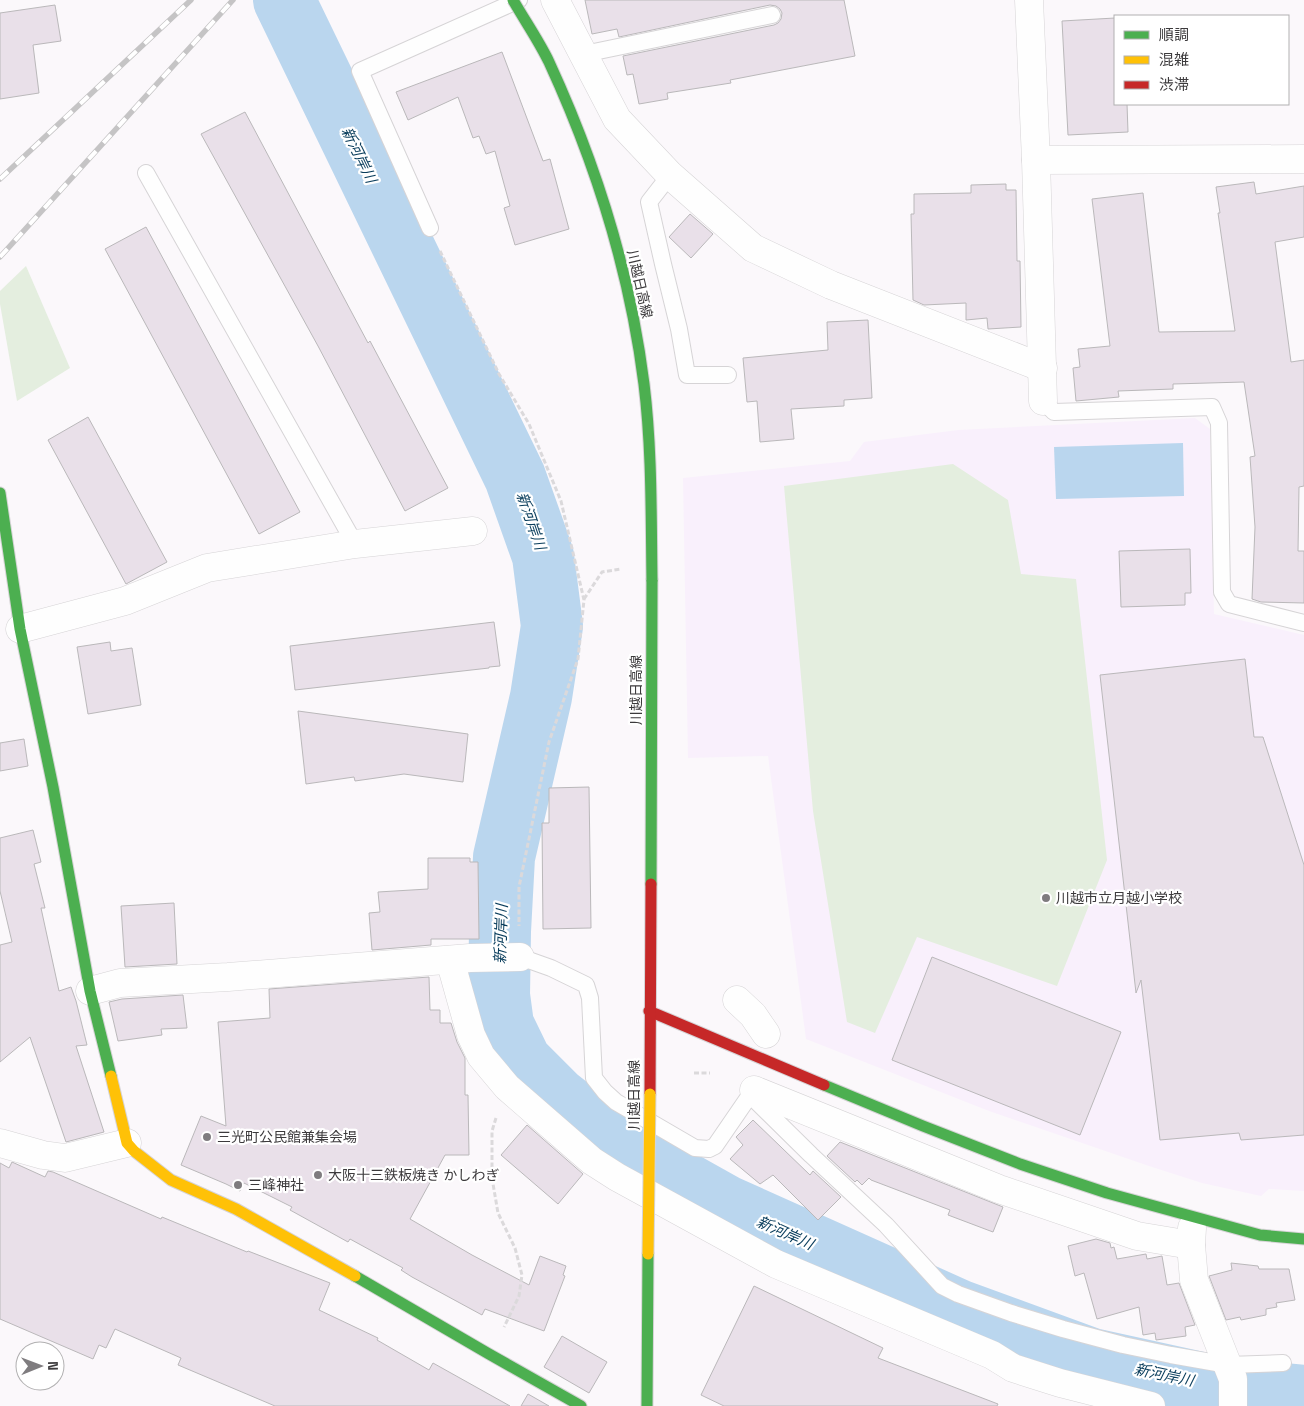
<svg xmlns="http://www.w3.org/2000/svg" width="1304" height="1406" viewBox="0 0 1304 1406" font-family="'Space Grotesk','Noto Sans JP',sans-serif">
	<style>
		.education { fill: #f9f0fc }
		.green { fill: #e4eedf }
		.water { fill: #bad6ee }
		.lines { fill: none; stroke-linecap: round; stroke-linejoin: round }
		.river { stroke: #bad6ee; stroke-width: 62 }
		.building { fill: #e9e0e9; stroke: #bab8ba }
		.lane-casing { stroke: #d6d4d6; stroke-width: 18 }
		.street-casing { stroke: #d6d4d6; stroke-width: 29 }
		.fast-casing { stroke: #d6d4d6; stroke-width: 13 }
		.slow-casing { stroke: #d6d4d6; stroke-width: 13 }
		.jam-casing { stroke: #d6d4d6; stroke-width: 13 }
		.path { stroke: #dbd9db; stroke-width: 3; stroke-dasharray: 5 2.5; stroke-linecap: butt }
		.lane { stroke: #fefefe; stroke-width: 16 }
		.street { stroke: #fefefe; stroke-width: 28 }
		.fast { stroke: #4caf50; stroke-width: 11 }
		.slow { stroke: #ffc107; stroke-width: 11 }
		.jam { stroke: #c62828; stroke-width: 11 }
		.rail-casing { stroke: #c5c4c5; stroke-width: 5.5 }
		.rail { stroke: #fff; stroke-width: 4; stroke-dasharray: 11; stroke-linecap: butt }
		.fast-bridge-casing { stroke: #d6d4d6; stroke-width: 13; stroke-linecap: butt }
		.slow-bridge-casing { stroke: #d6d4d6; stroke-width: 13; stroke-linecap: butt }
		.fast-bridge { stroke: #4caf50; stroke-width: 11 }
		.slow-bridge { stroke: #ffc107; stroke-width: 11 }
		.poi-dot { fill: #7f7c7f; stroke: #fff; stroke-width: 2 }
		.labels { text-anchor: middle; stroke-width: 4.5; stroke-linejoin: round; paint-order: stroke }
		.street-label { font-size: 14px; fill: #3c3a3c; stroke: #fff }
		.poi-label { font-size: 14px; fill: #3c3a3c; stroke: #fff; text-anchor: start }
		.water-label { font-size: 15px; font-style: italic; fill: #083c5b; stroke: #fff }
	</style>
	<rect width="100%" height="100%" fill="#fbf8fb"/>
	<polygon class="education" points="1195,418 1210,429 1214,614 1304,635 1304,1191 1269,1189 1261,1196 1202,1183 1149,1166 989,1111 806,1039 768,756 688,758 683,478 850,461 864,442 958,430"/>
	<g class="green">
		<polygon points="26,266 70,368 17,401 0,304 0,291"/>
		<polygon points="953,464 1008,500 1021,574 1076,579 1107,860 1057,986 917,937 875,1033 847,1022 813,811 784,486"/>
	</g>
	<polygon class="water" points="1183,443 1184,496 1056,499 1054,447"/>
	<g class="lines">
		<polyline class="river" points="284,0 515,477 543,556 552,626 541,697 504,857 500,931 499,995 503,1025 521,1062 556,1097 617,1145 726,1206 958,1310 1092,1359 1224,1388 1304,1396"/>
	</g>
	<g class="building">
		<polygon points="585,0 844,0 855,56 730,80 731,83 667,93 668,99 639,104 633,74 627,75 623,56 774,25 778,23 781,19 782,13 780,9 776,6 770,5 619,37 617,29 592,34"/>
		<polygon points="55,5 61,41 33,45 39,93 0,99 0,13"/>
		<polygon points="1115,18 1115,104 1127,104 1128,132 1068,135 1062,21"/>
		<polygon points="502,52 543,161 550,159 569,229 515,245 504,208 510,206 495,151 486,154 479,136 473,138 458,97 408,120 396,92"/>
		<polygon points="245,112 368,343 370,341 448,488 405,511 318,346 201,134"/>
		<polygon points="1254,182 1256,194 1304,186 1304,237 1275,242 1291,362 1304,360 1304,486 1299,487 1298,551 1304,551 1304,603 1261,602 1252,599 1255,527 1250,457 1255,456 1244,382 1173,384 1173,389 1118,391 1119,397 1076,401 1073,368 1080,367 1078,349 1110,346 1092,199 1143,193 1159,332 1235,331 1218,213 1220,213 1216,187"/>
		<polygon points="1006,184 1006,190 1016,190 1017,261 1020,261 1021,327 988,329 987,318 966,320 966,303 924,305 913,300 911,214 914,214 914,194 971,193 971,185"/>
		<polygon points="690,214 713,234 691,258 669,237"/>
		<polygon points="146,227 300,512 259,534 105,249"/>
		<polygon points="868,320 872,398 844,400 844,406 791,409 794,439 760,442 757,401 747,402 743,358 828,350 827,322"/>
		<polygon points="88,417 167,562 126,584 48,440"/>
		<polygon points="1190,549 1191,593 1185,593 1185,605 1121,607 1119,551"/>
		<polygon points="494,622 500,666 489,667 489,668 295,690 290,646"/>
		<polygon points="110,642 111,651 132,648 141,705 88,714 77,647"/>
		<polygon points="1245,659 1254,737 1263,737 1304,865 1304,1135 1241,1140 1239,1133 1160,1140 1141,980 1136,993 1100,675"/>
		<polygon points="298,711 468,734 463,782 404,774 355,781 354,777 306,784"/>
		<polygon points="24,739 28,766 0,771 0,743"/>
		<polygon points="589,787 591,928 543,929 542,823 549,823 549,788"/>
		<polygon points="33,830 41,862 34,864 45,908 41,908 59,991 71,987 76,1001 87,1045 76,1046 104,1132 66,1142 30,1037 0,1062 0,945 12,942 0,891 0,838"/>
		<polygon points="428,858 470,858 470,862 478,862 479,939 431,939 431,945 372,950 369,913 380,912 378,892 428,889"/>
		<polygon points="174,903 177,964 125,967 121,906"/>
		<polygon points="932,957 1121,1032 1080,1135 892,1060"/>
		<polygon points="429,977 430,1010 440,1010 440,1023 451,1023 457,1042 465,1058 465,1095 468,1095 469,1155 445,1155 410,1219 472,1255 529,1285 540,1256 566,1266 563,1275 565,1276 544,1331 485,1309 482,1315 412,1277 401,1270 403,1268 350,1239 348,1242 290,1210 292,1207 244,1183 240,1191 226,1184 181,1165 201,1116 226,1126 218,1022 270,1018 269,989"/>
		<polygon points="183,995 187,1028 161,1029 162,1035 118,1041 109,1002 122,999"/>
		<polygon points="753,1120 810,1175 813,1171 841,1197 818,1220 773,1175 760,1184 730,1159 743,1145 736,1137"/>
		<polygon points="527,1125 583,1174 558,1204 501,1155"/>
		<polygon points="840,1142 1003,1207 993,1232 948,1215 950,1210 871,1180 869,1178 862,1185 857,1180 855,1182 827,1156"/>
		<polygon points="12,1162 45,1177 48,1171 53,1172 161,1219 162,1217 247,1252 248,1251 330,1283 319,1310 378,1338 377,1340 429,1370 433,1363 510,1406 275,1406 178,1365 181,1358 115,1329 106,1348 99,1345 93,1359 0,1319 0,1163 9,1168"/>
		<polygon points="1096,1239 1110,1243 1111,1248 1114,1247 1117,1259 1146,1254 1147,1259 1162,1256 1167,1285 1179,1283 1195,1325 1185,1327 1186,1336 1156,1340 1155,1333 1143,1335 1139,1307 1097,1319 1084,1273 1075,1276 1068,1246"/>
		<polygon points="1231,1263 1258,1266 1259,1269 1289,1269 1295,1300 1276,1303 1277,1307 1266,1309 1266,1315 1241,1320 1240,1317 1226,1320 1209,1276 1232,1270"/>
		<polygon points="754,1286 883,1348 878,1358 998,1404 997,1406 724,1406 701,1395"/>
		<polygon points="562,1336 607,1362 589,1393 544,1367"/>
		<polygon points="528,1394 549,1406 521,1406"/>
	</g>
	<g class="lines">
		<g class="lane-casing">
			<g id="lane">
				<polyline points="584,54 772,15"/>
				<polyline points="146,173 355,544"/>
				<polyline points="670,175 649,202 663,264 679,329 687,375 728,375"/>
				<polyline points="430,228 360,71 519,0"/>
				<polyline points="1043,401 1054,412 1212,407 1219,423 1222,592 1229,604 1304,623"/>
				<polyline points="520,957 551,968 586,985 590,998 594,1078 605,1092 616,1102 695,1148 709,1149 715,1146 750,1095 811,1155 886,1225 942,1286 958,1294 1011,1313 1063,1329 1123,1345 1171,1355 1228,1365 1283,1363"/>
			</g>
		</g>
		<g class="street-casing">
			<g id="street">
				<polyline points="555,0 617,119 670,175 753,248 831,285 1043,368"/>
				<polyline points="1029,0 1036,160 1043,401"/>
				<polyline points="1036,160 1304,159"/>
				<polyline points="20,629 125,601 207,568 355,544 473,531"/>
				<polyline points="450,960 471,1035 481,1056 507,1087 592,1161 617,1177 776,1264 992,1355 1013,1368 1060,1383 1151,1406"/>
				<polyline points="90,991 120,983 228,977 470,958 520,957"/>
				<polyline points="737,1000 753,1015 766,1034"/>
				<polyline points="754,1090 999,1189 1137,1236 1191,1245"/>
				<polyline points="0,1143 43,1155 65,1158 127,1143"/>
				<polyline points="1192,1228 1191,1245 1194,1280 1233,1379 1233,1406"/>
			</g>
		</g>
		<g class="fast-casing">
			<g id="fast">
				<polyline points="0,493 20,629 53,787 90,991 111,1076"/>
				<polyline points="651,884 652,580"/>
				<polyline points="824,1085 923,1126 1020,1164 1107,1193 1260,1235 1304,1239"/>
				<polyline points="355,1276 489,1354 581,1406"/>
				<polyline points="647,1406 648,1254"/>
			</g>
		</g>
		<g class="slow-casing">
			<polyline id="slow" points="111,1076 127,1143 134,1151 171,1180 236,1209 355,1276"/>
		</g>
		<g class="jam-casing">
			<g id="jam">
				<polyline points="649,1011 824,1085"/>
				<polyline points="650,1094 651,884"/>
			</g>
		</g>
		<g class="path">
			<polyline points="440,251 499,374 529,424 561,501 584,600 578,659 549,742 519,887 519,926"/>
			<polyline points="584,599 602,572 621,569"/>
			<polyline points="694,1073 710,1073"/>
			<polyline points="496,1118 492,1131 492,1178 498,1213 515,1248 522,1275 519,1296 504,1327"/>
		</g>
		<use href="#lane" class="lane"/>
		<use href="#street" class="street"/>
		<use href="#fast" class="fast"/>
		<use href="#slow" class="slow"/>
		<use href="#jam" class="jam"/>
		<g class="rail-casing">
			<g id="rail">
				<polyline points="0,179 191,0"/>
				<polyline points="0,257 233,0"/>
			</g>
		</g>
		<use href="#rail" class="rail"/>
		<g class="fast-bridge-casing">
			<path id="fast-bridge" d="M513,0c12,21 26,41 36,62 47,102 81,211 95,322 8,65 7,131 8,196"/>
		</g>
		<g class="slow-bridge-casing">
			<polyline id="slow-bridge" points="648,1254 650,1094"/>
		</g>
		<use href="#fast-bridge" class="fast-bridge"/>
		<use href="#slow-bridge" class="slow-bridge"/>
	</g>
	<g class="poi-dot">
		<circle cx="1046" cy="898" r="5"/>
		<circle cx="207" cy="1137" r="5"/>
		<circle cx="318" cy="1175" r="5"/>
		<circle cx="238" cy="1185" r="5"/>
	</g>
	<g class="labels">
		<g class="street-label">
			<text transform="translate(640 284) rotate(77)" y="5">川越日高線</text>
			<text transform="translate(636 690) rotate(-90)" y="5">川越日高線</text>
			<text transform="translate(634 1095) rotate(-90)" y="5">川越日高線</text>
		</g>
		<g class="poi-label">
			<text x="1056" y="903">川越市立月越小学校</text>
			<text x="217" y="1142">三光町公民館兼集会場</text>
			<text x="328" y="1180">大阪十三鉄板焼き かしわぎ</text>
			<text x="248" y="1190">三峰神社</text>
		</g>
		<g class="water-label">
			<text transform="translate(359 155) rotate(64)" y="5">新河岸川</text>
			<text transform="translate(531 521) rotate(71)" y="5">新河岸川</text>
			<text transform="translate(501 934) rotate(-88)" y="5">新河岸川</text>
			<text transform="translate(785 1233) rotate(24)" y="5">新河岸川</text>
			<text transform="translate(1164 1375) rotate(12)" y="5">新河岸川</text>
		</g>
	</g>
	<rect x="1114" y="15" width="175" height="90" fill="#ffffff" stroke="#b1b0b1"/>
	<rect x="1124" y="31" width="25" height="8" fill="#4caf50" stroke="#b1b0b1"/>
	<text x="1159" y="40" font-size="15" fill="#3c3a3c">順調</text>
	<rect x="1124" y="56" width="25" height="8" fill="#ffc107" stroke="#b1b0b1"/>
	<text x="1159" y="65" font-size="15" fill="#3c3a3c">混雑</text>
	<rect x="1124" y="81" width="25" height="8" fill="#c62828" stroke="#b1b0b1"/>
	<text x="1159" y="90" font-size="15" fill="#3c3a3c">渋滞</text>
	<g transform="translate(40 1366) rotate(89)"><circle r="24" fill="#ffffff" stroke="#b1b0b1"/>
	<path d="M0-4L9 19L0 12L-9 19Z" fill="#7f7c7f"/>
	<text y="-8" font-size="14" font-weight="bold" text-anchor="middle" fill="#3c3a3c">N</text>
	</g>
</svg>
